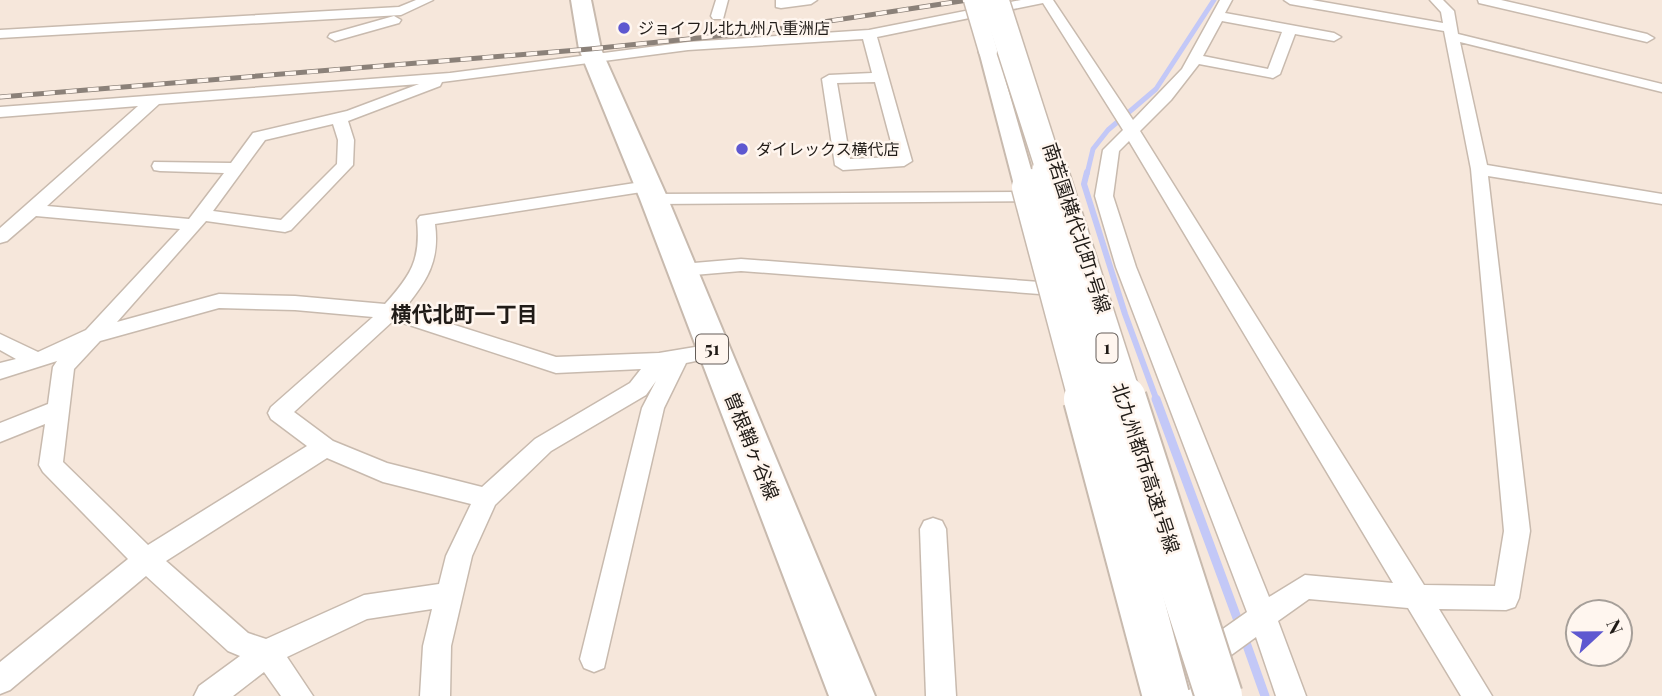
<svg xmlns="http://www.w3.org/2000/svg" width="1662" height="696" viewBox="0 0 1662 696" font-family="'Playfair Display','Noto Sans JP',serif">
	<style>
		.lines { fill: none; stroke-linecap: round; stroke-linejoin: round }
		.stream-far2 { stroke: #c3c8f7; stroke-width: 5 }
		.stream-far1 { stroke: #c3c8f7; stroke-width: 6 }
		.stream { stroke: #c3c8f7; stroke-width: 9 }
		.minor-casing { stroke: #c8baae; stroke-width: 3 }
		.tertiary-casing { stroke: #c8baae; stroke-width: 4 }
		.primary-casing { stroke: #c8baae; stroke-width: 4 }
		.minor { fill: #fff; fill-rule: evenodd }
		.tertiary { fill: #fff; fill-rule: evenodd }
		.primary { fill: #fff; fill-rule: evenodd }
		.rail-casing { stroke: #8b8179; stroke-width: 5 }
		.rail { stroke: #fff6ef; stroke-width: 3.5; stroke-dasharray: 11; stroke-linecap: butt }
		.tertiary-bridge-casing { stroke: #c8baae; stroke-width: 21; stroke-linecap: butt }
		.motorway-bridge-far2-casing { stroke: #c8baae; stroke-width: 30; stroke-linecap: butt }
		.motorway-bridge-far1-casing { stroke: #c8baae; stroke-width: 39; stroke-linecap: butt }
		.motorway-bridge-casing { stroke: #c8baae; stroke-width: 50; stroke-linecap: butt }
		.tertiary-bridge { stroke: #fff; stroke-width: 18 }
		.motorway-bridge-far2 { stroke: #fff; stroke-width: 27 }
		.motorway-bridge-far1 { stroke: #fff; stroke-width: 36 }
		.motorway-bridge { stroke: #fff; stroke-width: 46 }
		.poi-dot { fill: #5e58d0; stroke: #fff6ef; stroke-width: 2.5 }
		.labels { text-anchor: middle; stroke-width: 5; stroke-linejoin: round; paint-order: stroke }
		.far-poi-label { font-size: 16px; fill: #211c18; stroke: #fff6ef; text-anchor: start }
		.shield { fill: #fff6ef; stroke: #645d58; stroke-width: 2 }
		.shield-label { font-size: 18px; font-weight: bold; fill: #211c18 }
		.street-label { font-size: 19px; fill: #211c18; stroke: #fff6ef }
		.neighbourhood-label { font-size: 21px; font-weight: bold; fill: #211c18; stroke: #fff6ef }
	</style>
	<rect width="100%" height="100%" fill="#f6e7db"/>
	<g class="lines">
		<polyline class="stream-far2" points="1087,174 1093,149 1108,130 1156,89 1214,0"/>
		<polyline class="stream-far1" points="1087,172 1084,184 1125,314 1157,401"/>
		<g class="stream">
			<polyline points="1156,399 1240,626"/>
			<polyline points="1244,637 1265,696"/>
		</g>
		<g class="minor-casing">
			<g id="minor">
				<polygon points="416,0 433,0 401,15 0,38 0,30 399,7"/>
				<polygon points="716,0 728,0 723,19 713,19 711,16"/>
				<polygon points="776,0 817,0 811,4 781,8 776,7"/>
				<path d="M1021,0h32l80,120 49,-51 38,-69h12l-7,13 109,20 7,4 -7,4 -39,-7 -15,40 -7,4 -74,-14 -28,36 -31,31 284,454 71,1 9,-55 -33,-362 -27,-138 -154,-27 -6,-4h28l131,23 -2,-11 -11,-12h13l11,11 4,23 204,50v8l-202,-50 27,123 175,29v10l-174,-28 42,355 -11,67 -4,9 -9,3 -67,-1 53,87h-31l-53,-88 -99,-9 -31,22 28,75h-30l-20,-59 -33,24 -22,35h-31l33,-53 44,-31 -131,-345 -21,-71 8,-46 20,-20 -80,-127 -166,34 35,124 -8,5 -61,4 -8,-5 -13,-86 7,-4 43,-2 -9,-34 -175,11 -246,32 -2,4 -92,35 6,19 -1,25 -62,65 -6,2 -79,-11 -89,101 102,-28 76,2 90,8c26,-29 36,-44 32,-84l3,-4 228,-35 6,1 3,4 -9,5 -213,33c5,37 -8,57 -31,85l152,48 103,-4 54,-9 7,2 4,5 -4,5 -34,7 -22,45 -60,260 -10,4 -10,-4 -4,-9 62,-251 14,-27 -10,14 -95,56 -56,54 -23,51 -21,90 -1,50h-30l3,-50 9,-37 -65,10 -80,38 26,39h-32l-17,-24 -31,24h-39l5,-10 41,-30 -12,-5 -82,-75 -136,114 -10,4v-32l128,-103 -85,-87 -4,-7 6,-41 -45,18v-19l48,-19 5,-37 4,-6 -57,18v-16l16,-4 -16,-9v-16l38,18 48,-22 94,-101 -144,-13 -29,25 -7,2v-15l138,-122 -138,11v-10l450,-34 238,-31 181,-12zM1222,21l60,11 -14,37 -65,-13zM875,82l20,75 -45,2 -13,-76zM419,84l-72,27 -94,22 -22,30 -77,-1 -2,4 2,4 6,1 64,2 -35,46 -142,-13 112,-102zM333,124l5,16 -1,24 -56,56 -68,-9 52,-71zM1129,141l264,442 -88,-8 -36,22 -133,-330 -23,-71 6,-45zM219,308l76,2 78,7 -102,90 -3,6 3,6 36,27 -159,99 -85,-83 11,-93 26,-28zM394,320l162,53 85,-4 -11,14 -95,56 -53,48 -95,-24 -54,-22 -39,-29zM327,458l56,24 88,22 -25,52 -7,28 -75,11 -98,44 -18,-6 -82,-72z"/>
				<polygon points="1478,0 1501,0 1647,34 1654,38 1647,42 1479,3"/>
				<polygon points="394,16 401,20 399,23 335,41 328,37 330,34"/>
				<polygon points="1028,192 1037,197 1034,201 654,204 645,199 654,194"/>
				<polygon points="741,259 1053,283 1060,284 1063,289 1060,294 1053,295 741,271 682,276 675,274 672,270 675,266 682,264"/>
				<polygon points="933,518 942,521 946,529 956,696 926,696 920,529 924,521"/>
			</g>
		</g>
		<g class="tertiary-casing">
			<polygon id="tertiary" points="988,46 997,51 1041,204 1038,209 1022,209 1019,204 979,51"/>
		</g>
		<g class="primary-casing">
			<polygon id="primary" points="571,0 591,0 601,49 668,199 875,696 829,696 640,199 579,49"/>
		</g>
		<use href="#minor" class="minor"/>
		<use href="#tertiary" class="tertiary"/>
		<use href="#primary" class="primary"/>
		<g class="rail-casing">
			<polyline id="rail" points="0,97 590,49 757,32 968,0"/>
		</g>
		<use href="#rail" class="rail"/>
		<g class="tertiary-bridge-casing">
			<polyline id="tertiary-bridge" points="973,0 988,51"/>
		</g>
		<g class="motorway-bridge-far2-casing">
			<polyline id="motorway-bridge-far2" points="995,0 1051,174"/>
		</g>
		<g class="motorway-bridge-far1-casing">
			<g id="motorway-bridge-far1">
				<polyline points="1050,172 1124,401"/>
				<polyline points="1030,187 1087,401"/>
			</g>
		</g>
		<g class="motorway-bridge-casing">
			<g id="motorway-bridge">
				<polyline points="1087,399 1166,696"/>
				<polyline points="1123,399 1219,696"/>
			</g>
		</g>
		<use href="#tertiary-bridge" class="tertiary-bridge"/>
		<use href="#motorway-bridge-far2" class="motorway-bridge-far2"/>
		<use href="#motorway-bridge-far1" class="motorway-bridge-far1"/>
		<use href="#motorway-bridge" class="motorway-bridge"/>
	</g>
	<g class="poi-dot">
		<circle cx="624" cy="28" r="7"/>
		<circle cx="742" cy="149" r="7"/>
	</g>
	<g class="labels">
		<g class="far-poi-label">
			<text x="638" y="34">ジョイフル北九州八重洲店</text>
			<text x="756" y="155">ダイレックス横代店</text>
		</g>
		<g class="shield">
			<rect x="1096.5" y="333.5" width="21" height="29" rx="5"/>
			<rect x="696" y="334.5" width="32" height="29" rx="5"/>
		</g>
		<g class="shield-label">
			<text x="1107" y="354">1</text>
			<text x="712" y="355">51</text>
		</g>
		<g class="street-label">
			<text transform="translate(1077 228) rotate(72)" y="7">南若園横代北町1号線</text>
			<text transform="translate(752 446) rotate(68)" y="7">曽根鞘ヶ谷線</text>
			<text transform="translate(1146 468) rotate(72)" y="7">北九州都市高速1号線</text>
		</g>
		<g class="neighbourhood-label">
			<text x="464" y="322">横代北町一丁目</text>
		</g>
	</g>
	<g transform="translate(1599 633) rotate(68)"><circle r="33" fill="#fff6ef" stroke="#a69f99" stroke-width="2"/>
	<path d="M0-5L12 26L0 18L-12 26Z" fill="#5e58d0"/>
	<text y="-10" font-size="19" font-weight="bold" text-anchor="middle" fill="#211c18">N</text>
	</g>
</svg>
